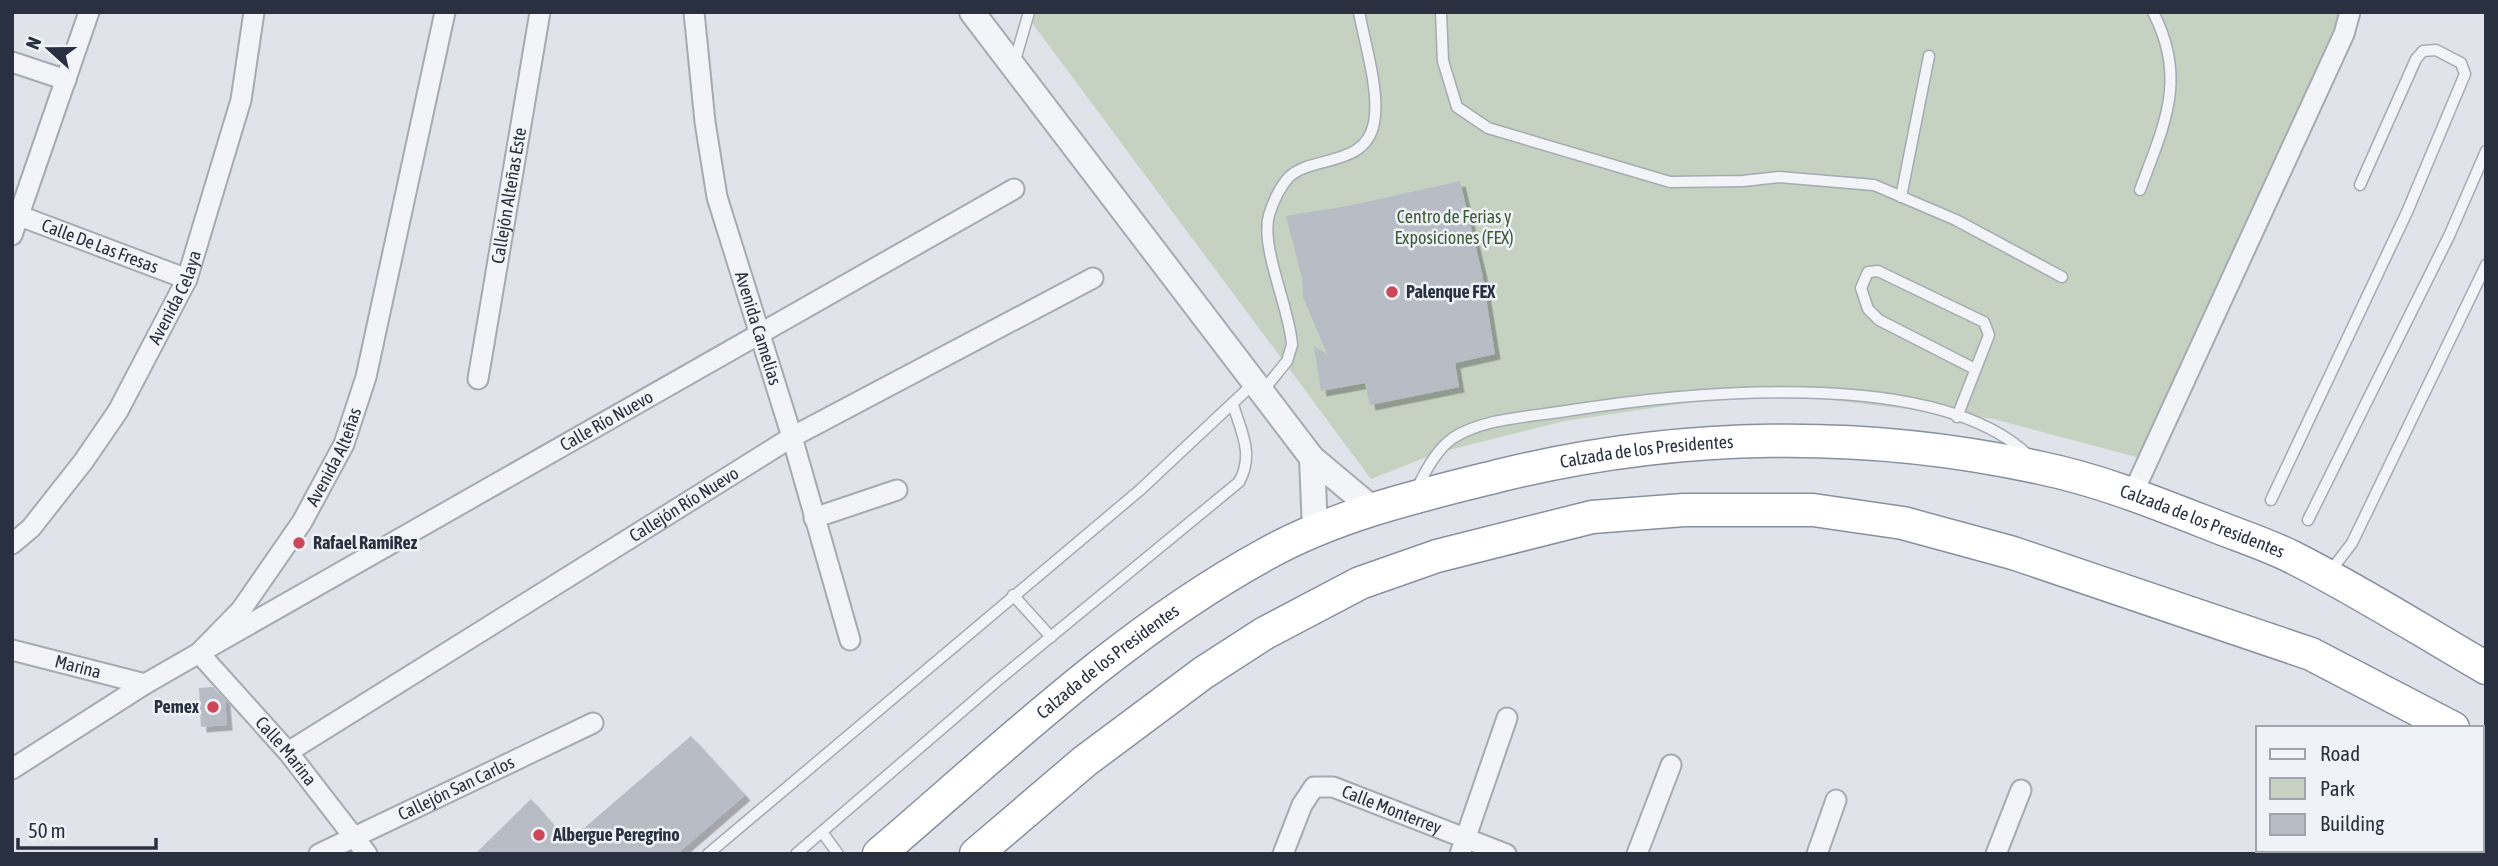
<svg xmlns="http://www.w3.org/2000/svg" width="2498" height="866" viewBox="0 0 2498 866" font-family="'Asap Condensed',sans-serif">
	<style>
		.green { fill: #c5d2c1 }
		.building { fill: #b7bcc5; filter: url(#shadow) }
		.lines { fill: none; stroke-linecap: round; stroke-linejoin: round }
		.service-casing { stroke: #a5aab3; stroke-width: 13 }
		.minor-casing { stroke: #a5aab3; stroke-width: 23 }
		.tertiary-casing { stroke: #a5aab3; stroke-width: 28 }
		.trunk-casing { stroke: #88909f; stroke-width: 35 }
		.service { stroke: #f3f4f7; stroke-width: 10 }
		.minor { stroke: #f3f4f7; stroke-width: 19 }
		.tertiary { stroke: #f3f4f7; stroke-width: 24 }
		.trunk { stroke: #fff; stroke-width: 32 }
		.poi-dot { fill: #cc4759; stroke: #eff2f6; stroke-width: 2.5 }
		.labels { text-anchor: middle; stroke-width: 5; stroke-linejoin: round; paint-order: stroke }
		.street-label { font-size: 18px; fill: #293140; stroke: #eff2f6 }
		.park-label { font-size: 18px; fill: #3d5b36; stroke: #eff2f6 }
		.poi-label { font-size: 18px; font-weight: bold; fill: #293140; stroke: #eff2f6; text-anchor: start }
	</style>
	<defs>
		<filter id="shadow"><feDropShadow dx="5.5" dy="5.5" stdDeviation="0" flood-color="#0004"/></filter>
	</defs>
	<rect width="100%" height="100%" fill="#e0e3e9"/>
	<polygon class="green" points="1024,12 2359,12 2151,461 1994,419 1761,392 1565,421 1437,453 1371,479"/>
	<g class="building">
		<polygon points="1460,181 1482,273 1495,354 1455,363 1459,387 1370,405 1365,383 1321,391 1314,346 1327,354 1303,297 1302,278 1286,216 1353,205"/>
		<polygon points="213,687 225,700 227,725 201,727 199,688"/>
		<polygon points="691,736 745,795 677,854 475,854 531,799 568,842"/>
	</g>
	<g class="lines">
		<g class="service-casing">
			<g id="service">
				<polyline points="1441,12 1443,61 1457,107 1488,128 1670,182 1743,181 1779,177 1874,185 1956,220 2062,277"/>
				<polyline points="1014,64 1029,12"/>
				<path d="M2140,190c24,-65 48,-111 13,-178"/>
				<polyline points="1901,197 1929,56"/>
				<path d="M1262,392l25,-31 5,-16c-2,-36 -32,-97 -23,-130 4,-13 11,-28 20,-38 23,-22 76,-9 85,-54 6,-31 -9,-79 -15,-111"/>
				<polyline points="1957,417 1989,335 1984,322 1878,271 1868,272 1861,288 1868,309 1879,320 1975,369"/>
				<path d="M1417,489c8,-18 19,-39 36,-51 31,-20 77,-21 113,-27 120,-19 368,-45 462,44"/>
				<polyline points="2271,500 2407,212 2465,74 2461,63 2436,50 2423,51 2416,59 2360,185"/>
				<polyline points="2308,520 2449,236 2486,151"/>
				<polyline points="2329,573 2352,543 2486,265"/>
				<polyline points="1013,595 1051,637"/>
				<polyline points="822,832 838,854"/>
				<polyline points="708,854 1140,490 1253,384"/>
				<path d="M796,854l201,-173 242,-199c15,-27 3,-49 -6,-77"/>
			</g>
		</g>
		<g class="minor-casing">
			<g id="minor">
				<path id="s1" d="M694,12l11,110 12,75 75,240 58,203"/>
				<polyline points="12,62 66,80"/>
				<path id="s2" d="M12,213l175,66"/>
				<polyline points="12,235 89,12"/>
				<path id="s3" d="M478,379l62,-367"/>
				<polyline points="2133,493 2344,34 2350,12"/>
				<polyline points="814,518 897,490"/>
				<path id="s4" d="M12,544l19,-16 52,-66 35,-51 69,-132 54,-179 13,-88"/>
				<path id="s5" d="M12,650l133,34"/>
				<path id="s6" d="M199,653l815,-464"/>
				<path id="s7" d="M199,653l89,99 79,102"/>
				<path id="s8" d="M288,752l504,-315 301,-159"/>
				<path id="s9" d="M12,769l133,-85 54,-31 42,-43 61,-88 42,-78 22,-67 79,-365"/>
				<path id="s10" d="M319,854l274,-131"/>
				<path id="s11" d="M1283,854l19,-49 12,-18h19l173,67"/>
				<polyline points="1460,854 1507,718"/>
				<polyline points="1637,854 1671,765"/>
				<polyline points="1817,854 1836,800"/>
				<polyline points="1996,854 2021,790"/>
			</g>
		</g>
		<g class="tertiary-casing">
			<g id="tertiary">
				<polyline points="972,12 1312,458 1374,510"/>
				<polyline points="1312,458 1315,531"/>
			</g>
		</g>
		<g class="trunk-casing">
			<g id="trunk">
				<polyline points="2482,745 2486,747"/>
				<path id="s12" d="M879,854c124,-106 244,-222 387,-300 72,-40 156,-59 236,-79 176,-43 362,-46 539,-7 58,12 113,34 169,56 27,11 56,20 82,33 66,33 130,74 194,111"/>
				<polyline points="976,854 1085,761 1203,673 1265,633 1360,583 1437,556 1592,517 1684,510 1813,510 1903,523 2013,553 2311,654 2453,728"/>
			</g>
		</g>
		<use href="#service" class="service"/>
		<use href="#minor" class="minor"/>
		<use href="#tertiary" class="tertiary"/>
		<use href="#trunk" class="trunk"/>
	</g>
	<g class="poi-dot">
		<circle cx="1392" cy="292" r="7"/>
		<circle cx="299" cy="543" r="7"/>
		<circle cx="213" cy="707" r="7"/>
		<circle cx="539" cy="835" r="7"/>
	</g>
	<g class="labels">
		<g class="street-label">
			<text dy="6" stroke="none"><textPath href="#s3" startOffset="186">Callejón Alteñas Este</textPath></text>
			<text dy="6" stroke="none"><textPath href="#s2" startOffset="94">Calle De Las Fresas</textPath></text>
			<text dy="6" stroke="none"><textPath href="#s4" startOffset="298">Avenida Celaya</textPath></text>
			<text dy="6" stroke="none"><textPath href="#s1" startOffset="324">Avenida Camelias</textPath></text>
			<text dy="6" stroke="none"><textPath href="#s6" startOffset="469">Calle Río Nuevo</textPath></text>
			<text dy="6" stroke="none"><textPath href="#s12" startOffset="887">Calzada de los Presidentes</textPath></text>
			<text dy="6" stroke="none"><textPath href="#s9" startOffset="460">Avenida Alteñas</textPath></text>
			<text dy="6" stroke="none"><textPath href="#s8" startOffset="467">Callejón Río Nuevo</textPath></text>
			<text dy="6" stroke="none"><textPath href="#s12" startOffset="1454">Calzada de los Presidentes</textPath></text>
			<text dy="6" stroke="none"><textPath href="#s12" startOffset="299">Calzada de los Presidentes</textPath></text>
			<text dy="6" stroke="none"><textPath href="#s5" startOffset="68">Marina</textPath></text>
			<text dy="6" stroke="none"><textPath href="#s7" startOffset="131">Calle Marina</textPath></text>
			<text dy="6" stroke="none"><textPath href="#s10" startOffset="152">Callejón San Carlos</textPath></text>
			<text dy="6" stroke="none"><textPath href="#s11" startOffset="156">Calle Monterrey</textPath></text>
		</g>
		<g class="park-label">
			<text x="1454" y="223">Centro de Ferias y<tspan x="1454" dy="21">Exposiciones (FEX)</tspan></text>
		</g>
		<g class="poi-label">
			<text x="1406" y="298">Palenque FEX</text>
			<text x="313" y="549">Rafael RamiRez</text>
			<text x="199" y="713" text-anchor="end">Pemex</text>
			<text x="553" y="841">Albergue Peregrino</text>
		</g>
	</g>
	<rect width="2498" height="866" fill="none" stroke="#293140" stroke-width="28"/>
	<rect x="2256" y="726" width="228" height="126" fill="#eff2f6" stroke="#a0a5ad" stroke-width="2"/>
	<rect x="2270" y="749" width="35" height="10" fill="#f3f4f7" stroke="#a0a5ad" stroke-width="2"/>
	<text x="2320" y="761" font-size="21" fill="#293140">Road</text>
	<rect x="2270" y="778" width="35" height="21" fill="#c5d2c1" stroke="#a0a5ad" stroke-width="2"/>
	<text x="2320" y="796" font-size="21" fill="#293140">Park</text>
	<rect x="2270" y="814" width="35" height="21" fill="#b7bcc5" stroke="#a0a5ad" stroke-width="2"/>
	<text x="2320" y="831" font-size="21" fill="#293140">Building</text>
	<g transform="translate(49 49) rotate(291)" stroke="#eff2f6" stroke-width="5" paint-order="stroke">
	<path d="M0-5L12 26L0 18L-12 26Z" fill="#293140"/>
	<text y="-10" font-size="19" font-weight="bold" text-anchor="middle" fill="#293140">N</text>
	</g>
	<path d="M18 838v10h138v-10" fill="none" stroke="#293140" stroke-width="3.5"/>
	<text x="28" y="838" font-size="21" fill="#293140" stroke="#eff2f6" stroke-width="5" paint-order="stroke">50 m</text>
</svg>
